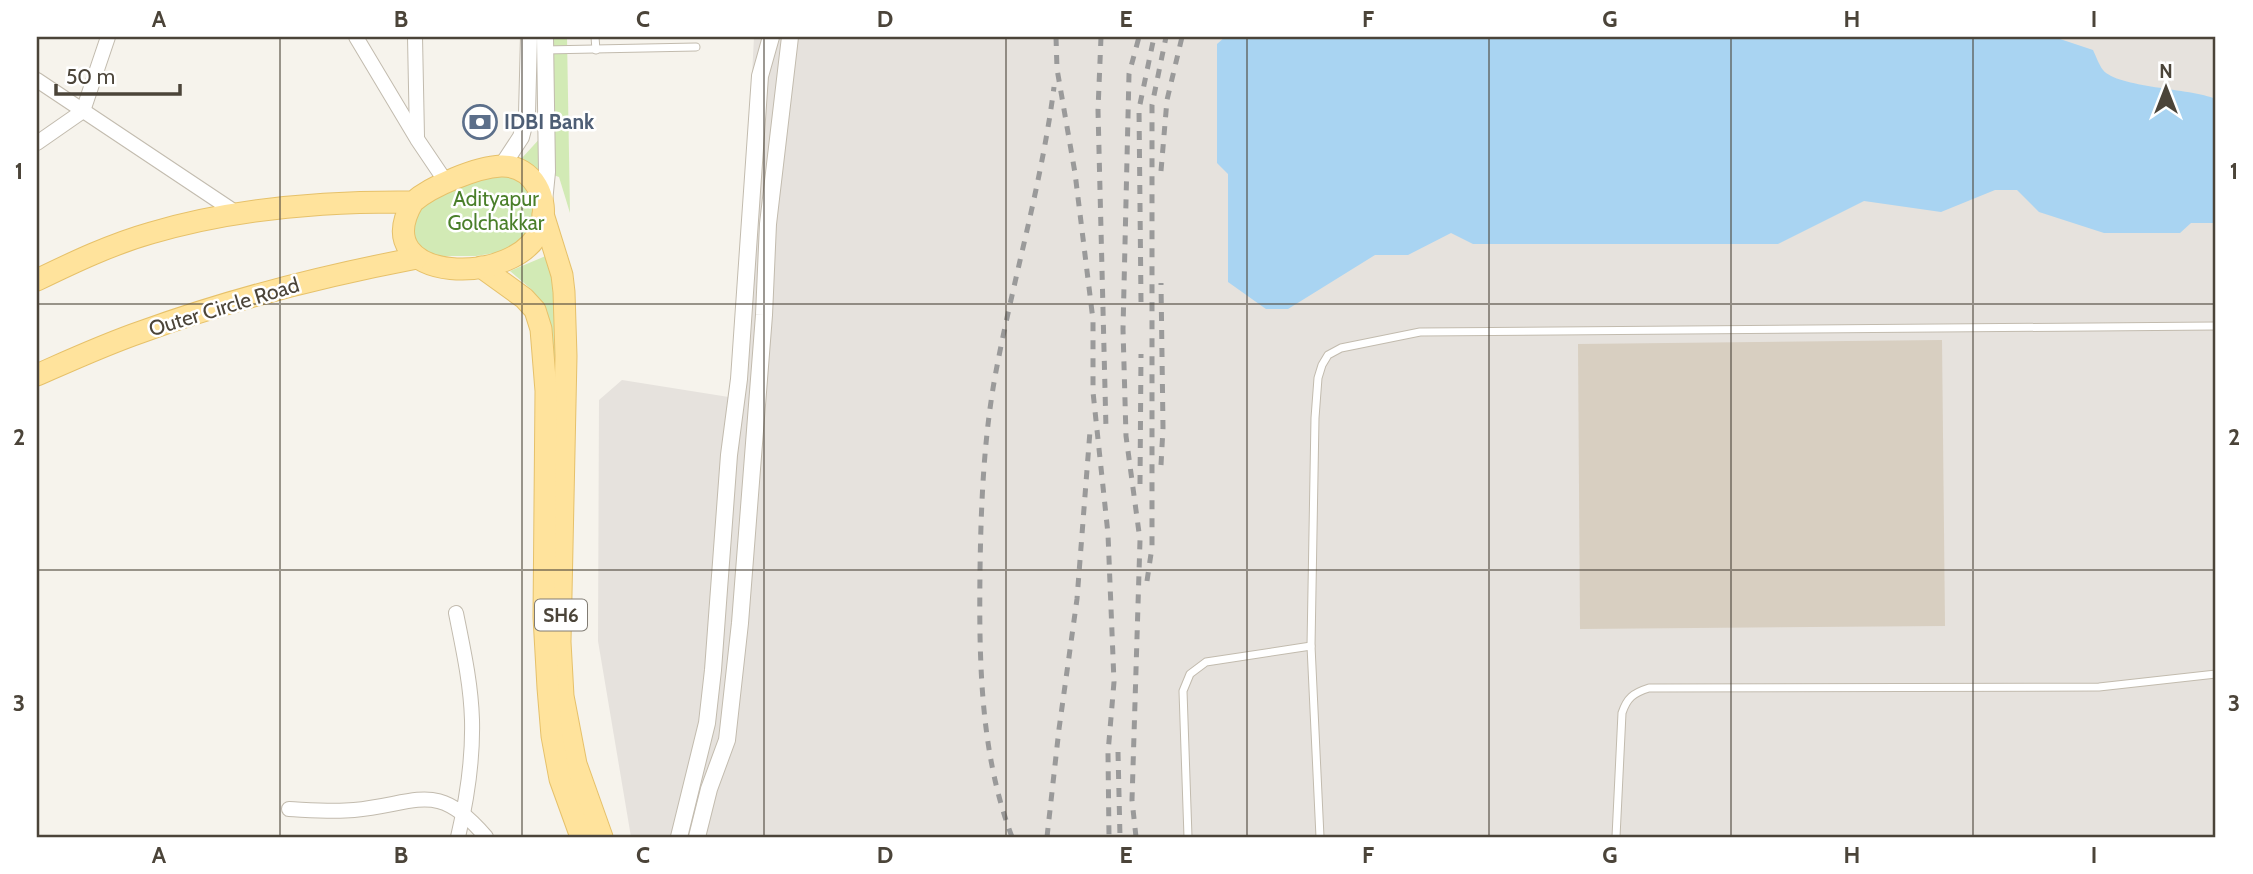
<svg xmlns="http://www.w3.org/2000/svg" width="2253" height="874" viewBox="0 0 2253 874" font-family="Cabin,sans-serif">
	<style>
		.industrial { fill: #e6e2dd }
		.green { fill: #d2eab5 }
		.water { fill: #a9d4f2 }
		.building { fill: #d8cfc1 }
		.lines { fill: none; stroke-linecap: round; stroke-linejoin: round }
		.service-casing { stroke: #c2bbae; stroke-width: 9 }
		.minor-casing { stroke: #c2bbae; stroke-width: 16 }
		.tertiary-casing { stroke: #c2bbae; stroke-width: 18 }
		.primary-casing { stroke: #e6c16a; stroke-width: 23 }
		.service { stroke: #fff; stroke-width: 7 }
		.minor { stroke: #fff; stroke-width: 14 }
		.tertiary { stroke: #fff; stroke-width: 16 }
		.primary { stroke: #ffe39c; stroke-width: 21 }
		.rail { stroke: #9a9a9a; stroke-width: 5; stroke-dasharray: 9 9; stroke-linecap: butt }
		.grid { fill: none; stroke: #4b4439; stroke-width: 2; stroke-opacity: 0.55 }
		.labels { text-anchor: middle; stroke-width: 5; stroke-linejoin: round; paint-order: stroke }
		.shield { fill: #fff; stroke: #817c74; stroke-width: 2 }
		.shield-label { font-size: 19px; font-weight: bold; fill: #4b4439 }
		.service-label { font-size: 21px; font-weight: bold; fill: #4e5e75; stroke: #fff; text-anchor: start }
		.park-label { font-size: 21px; fill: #4a7f2a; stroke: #fff }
		.street-label { font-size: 21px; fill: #4b4439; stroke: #fff }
		.neatline { fill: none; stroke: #4b4439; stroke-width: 2.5 }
		.grid-label { font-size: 23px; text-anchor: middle; font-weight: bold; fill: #4b4439 }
	</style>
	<rect width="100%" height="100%" fill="#f6f3ec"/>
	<polygon class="industrial" points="754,37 2216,37 2216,837 631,837 598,641 599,400 622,380 735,398"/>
	<g class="green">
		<polygon points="547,37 567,37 570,213 559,177 533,168 511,170 543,135"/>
		<polygon points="485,172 527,180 537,224 507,251 476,256 427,256 411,244 413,211"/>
		<polygon points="548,255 556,286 557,374 547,310 531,289 510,271"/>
	</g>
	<path class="water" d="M1225,37h829l39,13c3,6 6,15 10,20 15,18 87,18 113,29v124h-25l-11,10h-76l-65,-21 -22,-22h-22l-54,22 -77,-11 -86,43h-305l-22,-11 -43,22h-33l-87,54h-22l-38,-27v-108l-11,-11v-119z"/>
	<polygon class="building" points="1942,340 1945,626 1580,629 1578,344"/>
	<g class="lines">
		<g class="service-casing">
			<g id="service">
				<polyline points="595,37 596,50"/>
				<polyline points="544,50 696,47"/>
				<polyline points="1188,837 1183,691 1190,674 1206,662 1311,646"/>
				<polyline points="1320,837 1311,646 1315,418 1318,378 1322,365 1328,355 1341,348 1420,332 2216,326"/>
				<path d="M1616,837l6,-124c5,-15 11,-20 27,-25l450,-1 117,-13"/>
			</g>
		</g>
		<g class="minor-casing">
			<g id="minor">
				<polyline points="356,37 417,139 446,182"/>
				<polyline points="415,37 417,137"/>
				<polyline points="37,80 238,214"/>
				<polyline points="37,143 83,111 108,37"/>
				<path d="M456,613c7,35 15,71 16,107 1,39 -5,79 -14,117"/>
				<path d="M289,809c21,1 43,3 65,1 64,-6 83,-31 132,27"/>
			</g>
		</g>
		<g class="tertiary-casing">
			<g id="tertiary">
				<polyline points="502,166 521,137 527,114 529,37"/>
				<polyline points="544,202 547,172 545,37"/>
				<polyline points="679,837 707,723 713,670 729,455 739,379 760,76 771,37"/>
				<polyline points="697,837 709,789 727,740 740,623 764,315 768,224 790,37"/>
			</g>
		</g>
		<g class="primary-casing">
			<g id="primary">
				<polyline points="543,214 562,275 564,292 566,356 560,642 563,696 576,764 602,837"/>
				<polyline points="481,267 524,298 535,310 541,329 546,391 544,617 548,688 552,736 560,779 581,837"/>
				<path d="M37,280c37,-18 75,-36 114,-47 84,-25 175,-32 262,-31 18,-16 64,-35 88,-36 33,-1 49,34 40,61 -21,61 -177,58 -128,-25"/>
				<path d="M37,375c34,-15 69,-31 104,-43 90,-33 182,-56 276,-74"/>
			</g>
		</g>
		<use href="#service" class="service"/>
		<use href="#minor" class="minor"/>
		<use href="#tertiary" class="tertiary"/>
		<use href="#primary" class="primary"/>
		<g class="rail">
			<polyline points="1056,37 1057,69 1075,173 1093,320 1093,392 1108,534 1114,682 1108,753 1109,837"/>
			<polyline points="1101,37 1098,110 1106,429"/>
			<polyline points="1161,171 1167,100 1182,37"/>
			<polyline points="1141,302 1139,109 1154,37"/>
			<polyline points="1161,465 1163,428 1161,283"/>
			<polyline points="1140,484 1141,354"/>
			<polyline points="1147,581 1152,547 1152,105 1166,37"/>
			<polyline points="1118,752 1120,837"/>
			<path d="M1012,837c-32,-84 -33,-177 -32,-266 1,-70 4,-141 18,-210 18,-92 44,-180 56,-274"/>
			<polyline points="1047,837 1059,729 1077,599 1090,431"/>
			<polyline points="1136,837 1132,800 1140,540 1126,436 1123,329 1129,74 1139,37"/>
		</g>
	</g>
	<path class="grid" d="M280,37v800M522,37v800M764,37v800M1006,37v800M1247,37v800M1489,37v800M1731,37v800M1973,37v800M37,304h2179M37,570h2179"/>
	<defs>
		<g id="bank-ring" transform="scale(1.75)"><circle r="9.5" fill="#fff" stroke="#5c6f8a" stroke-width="1.5"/><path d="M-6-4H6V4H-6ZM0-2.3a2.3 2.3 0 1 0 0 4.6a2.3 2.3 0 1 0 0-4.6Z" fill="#5c6f8a"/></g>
	</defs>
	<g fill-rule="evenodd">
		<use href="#bank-ring" x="480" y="122"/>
	</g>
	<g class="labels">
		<rect class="shield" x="535" y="599.5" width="52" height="31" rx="5"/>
		<g class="shield-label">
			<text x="561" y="622">SH6</text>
		</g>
		<g class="service-label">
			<text x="504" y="129">IDBI Bank</text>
		</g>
		<g class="park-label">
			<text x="496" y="206">Adityapur<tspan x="496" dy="24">Golchakkar</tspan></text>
		</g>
		<g class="street-label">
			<text transform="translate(224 307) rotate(-17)" y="7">Outer Circle Road</text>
		</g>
	</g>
	<rect width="2253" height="874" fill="none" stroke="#ffffff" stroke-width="77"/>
	<g transform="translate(2166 88)" stroke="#ffffff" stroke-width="5" paint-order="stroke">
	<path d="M0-5L12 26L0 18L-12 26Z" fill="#4b4439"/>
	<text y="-10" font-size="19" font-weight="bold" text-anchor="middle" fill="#4b4439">N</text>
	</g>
	<path d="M56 84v10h124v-10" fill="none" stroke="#4b4439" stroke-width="3.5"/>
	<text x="66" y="84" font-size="21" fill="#4b4439" stroke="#ffffff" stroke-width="5" paint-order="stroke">50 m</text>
	<rect x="38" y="38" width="2176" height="798" class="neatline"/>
	<g class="grid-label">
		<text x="159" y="27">A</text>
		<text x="401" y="27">B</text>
		<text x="643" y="27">C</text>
		<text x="885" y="27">D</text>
		<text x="1126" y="27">E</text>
		<text x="1368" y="27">F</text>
		<text x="1610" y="27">G</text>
		<text x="1852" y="27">H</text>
		<text x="2094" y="27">I</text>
		<text x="19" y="179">1</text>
		<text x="2234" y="179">1</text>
		<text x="19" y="445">2</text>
		<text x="2234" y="445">2</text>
		<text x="19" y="711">3</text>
		<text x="2234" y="711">3</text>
		<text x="159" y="863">A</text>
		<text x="401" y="863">B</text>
		<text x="643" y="863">C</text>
		<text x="885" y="863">D</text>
		<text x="1126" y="863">E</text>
		<text x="1368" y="863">F</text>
		<text x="1610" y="863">G</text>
		<text x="1852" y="863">H</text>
		<text x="2094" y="863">I</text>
	</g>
</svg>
